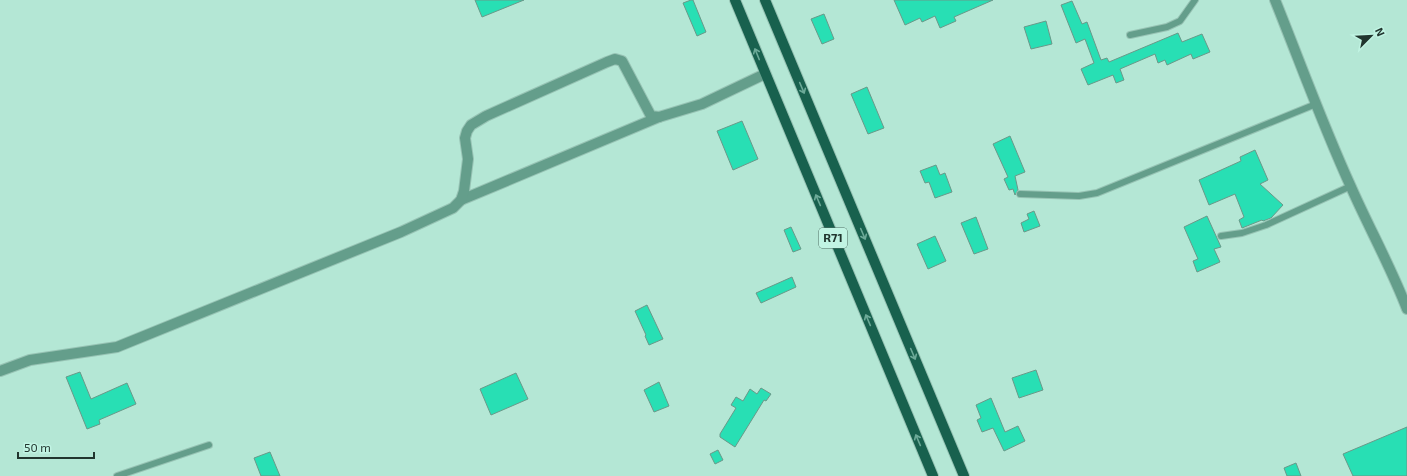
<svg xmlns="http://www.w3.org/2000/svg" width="1407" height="476" viewBox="0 0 1407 476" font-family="'Exo 2',sans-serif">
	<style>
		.building { fill: #28dfb4; stroke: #699989 }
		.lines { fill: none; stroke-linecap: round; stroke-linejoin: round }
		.lane-casing { stroke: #97c3b4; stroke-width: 8 }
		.street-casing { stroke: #97c3b4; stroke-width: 12 }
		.primary-casing { stroke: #97c3b4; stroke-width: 12 }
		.lane { stroke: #649e8b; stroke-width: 6 }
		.street { stroke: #649e8b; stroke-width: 10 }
		.primary { stroke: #18614e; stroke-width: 10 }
		.oneway { stroke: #6caa98 }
		.labels { text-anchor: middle; stroke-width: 3.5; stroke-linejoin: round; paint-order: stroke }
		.shield { fill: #c1f4e3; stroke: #516e64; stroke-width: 1 }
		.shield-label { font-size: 12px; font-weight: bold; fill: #21352e }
	</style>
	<rect width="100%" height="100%" fill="#b4e7d5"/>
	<g class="building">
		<polygon points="475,0 524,0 482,17"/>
		<polygon points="691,0 693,0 706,32 697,36 683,3"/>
		<polygon points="894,0 993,0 954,17 956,21 940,28 935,16 922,22 920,18 905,25"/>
		<polygon points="1072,1 1082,24 1087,22 1101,60 1107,58 1109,62 1178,33 1182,42 1202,34 1210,52 1193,59 1191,54 1167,65 1165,60 1158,63 1155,54 1120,69 1124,80 1116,83 1113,75 1088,85 1081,69 1094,63 1085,39 1076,43 1061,5"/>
		<polygon points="824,14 834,39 822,44 811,19"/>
		<polygon points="1046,21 1052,44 1031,49 1024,27"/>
		<polygon points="867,87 884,128 868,134 851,94"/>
		<polygon points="742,121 758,159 733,170 717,131"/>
		<polygon points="1010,136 1025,172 1015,176 1018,190 1015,195 1013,189 1009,190 1004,179 1008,177 993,144"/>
		<polygon points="1255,150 1268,180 1260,184 1283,205 1271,218 1263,221 1262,220 1242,228 1239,220 1244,217 1235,194 1209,205 1199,180 1241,161 1240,157"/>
		<polygon points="936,165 940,175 945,173 952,192 935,198 929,182 925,183 920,171"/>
		<polygon points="1034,211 1040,226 1024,232 1021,223 1029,219 1027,214"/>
		<polygon points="1207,216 1221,247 1214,249 1220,262 1197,272 1193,261 1198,259 1184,227"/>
		<polygon points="976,217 988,249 974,254 961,223"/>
		<polygon points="791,227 801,249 793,252 784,230"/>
		<polygon points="935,236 946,261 928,269 917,244"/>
		<polygon points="792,277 796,287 761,303 756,293"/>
		<polygon points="647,305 663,339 649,345 645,336 646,335 635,311"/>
		<polygon points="1036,370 1043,390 1019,398 1012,378"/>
		<polygon points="80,372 91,399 127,383 136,404 99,420 100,424 87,429 66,377"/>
		<polygon points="516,373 528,399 491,415 480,389"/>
		<polygon points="659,382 669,406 654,412 644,390"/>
		<polygon points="761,388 771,394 766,401 764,400 735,447 720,437 720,434 736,408 731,405 736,397 743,401 750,389 757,394"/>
		<polygon points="991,398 1005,432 1018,426 1025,441 1004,451 993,428 982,432 977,420 981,418 976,405"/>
		<polygon points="1407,427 1407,476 1353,476 1343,454"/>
		<polygon points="718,450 723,460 715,464 710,454"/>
		<polygon points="270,452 280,476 261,476 254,458"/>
		<polygon points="1296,463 1301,476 1287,476 1284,468"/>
	</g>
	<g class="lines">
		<g class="lane-casing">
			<g id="lane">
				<polyline points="1130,35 1167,27 1180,21 1195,0"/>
				<polyline points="1020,194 1079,196 1097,193 1316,104"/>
				<polyline points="1221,236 1242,233 1266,225 1351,186"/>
				<polyline points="117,476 209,445"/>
			</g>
		</g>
		<g class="street-casing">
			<g id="street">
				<path d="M1275,0c25,62 48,126 76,187 18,41 40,80 56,122"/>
				<polyline points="461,200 659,117"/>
				<polyline points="0,371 30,360 117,347 401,232 453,208 461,200 464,191 468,159 465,138 467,131 471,125 486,116 607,62 615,59 622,61 651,116 659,117 702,104 765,74"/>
			</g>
		</g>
		<g class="primary-casing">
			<g id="primary">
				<polyline points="735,0 933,476"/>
				<polyline points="765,0 964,476"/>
			</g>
		</g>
		<use href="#lane" class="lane"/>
		<use href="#street" class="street"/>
		<use href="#primary" class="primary"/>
	</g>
	<defs><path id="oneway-shaft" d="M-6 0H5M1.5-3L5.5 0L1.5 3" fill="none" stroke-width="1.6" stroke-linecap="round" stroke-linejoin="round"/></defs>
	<g class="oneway">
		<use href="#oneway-shaft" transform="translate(757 54) rotate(-112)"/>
		<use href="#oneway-shaft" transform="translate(802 88) rotate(67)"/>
		<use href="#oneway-shaft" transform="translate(818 200) rotate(-113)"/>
		<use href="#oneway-shaft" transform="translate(863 234) rotate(67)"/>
		<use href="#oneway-shaft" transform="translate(868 320) rotate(-113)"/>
		<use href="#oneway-shaft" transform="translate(913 354) rotate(67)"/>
		<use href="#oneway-shaft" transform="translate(918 440) rotate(-113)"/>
	</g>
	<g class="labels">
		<rect class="shield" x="819" y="228" width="28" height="20" rx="3"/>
		<g class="shield-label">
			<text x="833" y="242">R71</text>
		</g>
	</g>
	<g transform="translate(1371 36) rotate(66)" stroke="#c1f4e3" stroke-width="3" paint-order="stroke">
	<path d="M0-3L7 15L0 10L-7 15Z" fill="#21352e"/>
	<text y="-6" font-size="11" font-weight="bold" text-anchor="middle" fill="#21352e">N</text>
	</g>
	<path d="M18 452v6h76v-6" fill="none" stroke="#21352e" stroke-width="2"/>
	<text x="24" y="452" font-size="12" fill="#21352e" stroke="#c1f4e3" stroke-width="3" paint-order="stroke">50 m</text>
</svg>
